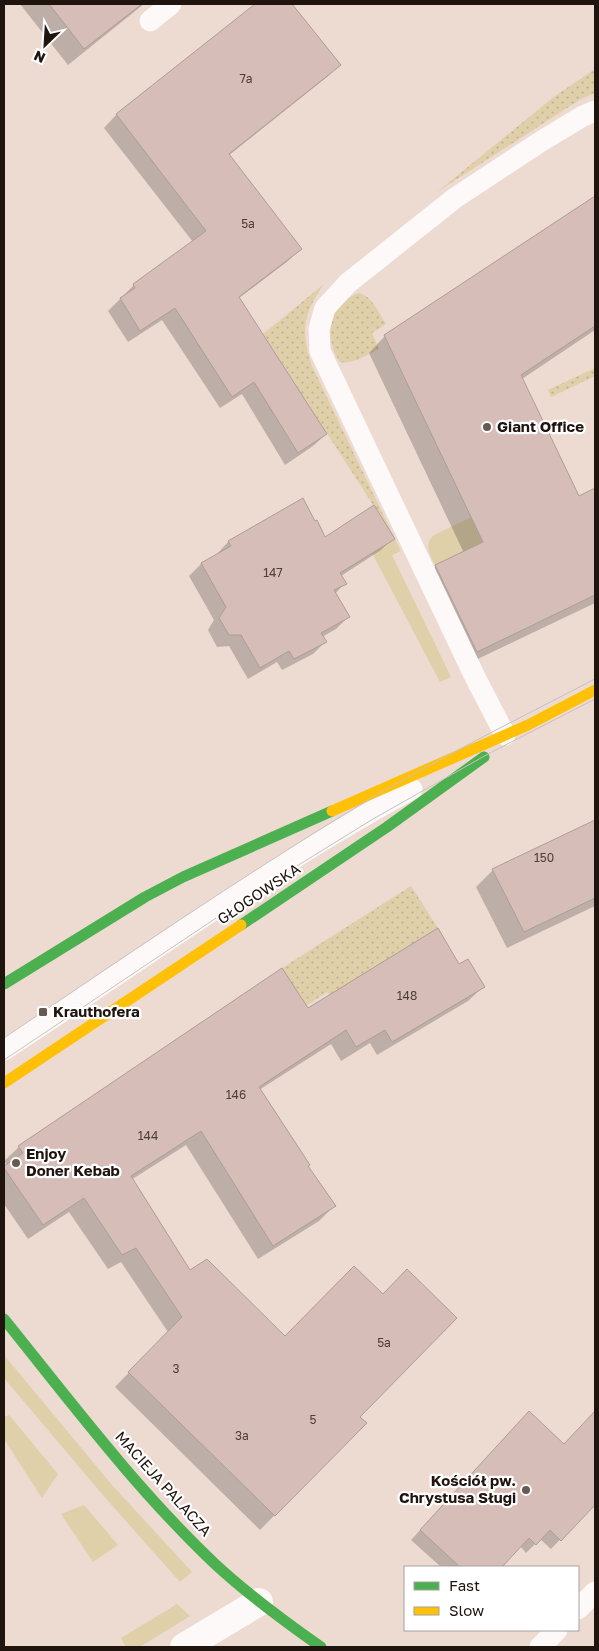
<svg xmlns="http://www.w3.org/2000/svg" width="599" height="1651" viewBox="0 0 599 1651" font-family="'Golos Text',sans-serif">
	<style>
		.grass { fill: #e0d0aa }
		.garden { fill: url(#garden-dots) }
		.shadow { fill: #0003 }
		.building { fill: #d6bdb7; stroke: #ad9d98 }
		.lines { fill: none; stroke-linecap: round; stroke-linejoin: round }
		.lane { stroke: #fcf9f8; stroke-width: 21 }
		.street { stroke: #fcf9f8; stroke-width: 28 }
		.fast { stroke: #4caf50; stroke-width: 11 }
		.slow { stroke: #ffc107; stroke-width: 11 }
		.tram { stroke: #c7c1bf; stroke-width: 1 }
		.poi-dot { fill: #685952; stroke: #fff; stroke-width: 2 }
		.labels { text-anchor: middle; stroke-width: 4.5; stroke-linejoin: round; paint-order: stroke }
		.number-label { font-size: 12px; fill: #4e3e38 }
		.poi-label { font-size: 15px; font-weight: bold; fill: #20140e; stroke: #fff; text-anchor: start }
		.street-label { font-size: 15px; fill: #20140e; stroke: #fff }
	</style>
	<defs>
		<pattern id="garden-dots" width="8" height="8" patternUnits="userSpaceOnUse" patternTransform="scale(1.25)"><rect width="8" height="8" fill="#e0d0aa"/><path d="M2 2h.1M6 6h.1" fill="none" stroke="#c0b291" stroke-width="1.8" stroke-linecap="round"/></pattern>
	</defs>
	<rect width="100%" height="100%" fill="#eddad1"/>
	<g class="grass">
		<path d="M476,515l11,25 -52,25c-5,-11 -12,-20 -1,-30z"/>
		<polygon points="395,539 401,551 392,555 451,677 440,682 372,553"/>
		<polygon points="4,1355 112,1485 192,1572 180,1582 102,1494 4,1378"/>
		<polygon points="9,1415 58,1474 42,1498 4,1439 4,1417"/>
		<polygon points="84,1505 118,1545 93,1562 61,1514"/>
		<polygon points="177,1604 190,1616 140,1647 126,1647 121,1638"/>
	</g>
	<g class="garden">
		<polygon points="595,69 595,93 581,99 437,192 555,96"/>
		<path d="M324,284c-21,31 -24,46 -12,82l83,173 -132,-205z"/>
		<path d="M359,293c13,3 20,20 27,31l-14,9 7,16c-11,5 -26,16 -39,13 -17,-23 -11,-60 19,-69z"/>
		<polygon points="595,368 595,376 551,397 548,390"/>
		<polygon points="411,886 438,928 333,1000 327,992 306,1006 282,968"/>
	</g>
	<g class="shadow">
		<polygon points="20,4 144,4 68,65"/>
		<polygon points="257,4 290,4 339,65 327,77 228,156 300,249 288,261 239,298 326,434 313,446 285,465 242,394 220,408 162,320 128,342 108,311 134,285 193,242 104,128 116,115"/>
		<polygon points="595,197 595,330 522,379 578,498 595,489 595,603 461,667 420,582 436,566 464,553 369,353 385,336"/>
		<polygon points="303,500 324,539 393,538 381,550 341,576 345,583 335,594 348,617 336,629 322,637 325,642 313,654 282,670 277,662 248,679 229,646 217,647 208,630 214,620 189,576 201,564 217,555 217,554 228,542"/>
		<polygon points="595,822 595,906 507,948 476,887 493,870"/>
		<polygon points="459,966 483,987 468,1001 377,1055 370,1043 341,1061 331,1044 259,1090 306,1166 334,1206 319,1221 258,1259 186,1145 131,1180 190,1272 365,1423 260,1530 115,1387 168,1332 121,1262 108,1269 69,1212 28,1239 4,1204 4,1167 7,1165 4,1161 19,1147 308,1010"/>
		<polygon points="595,1412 595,1503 551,1549 540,1539 526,1553 520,1546 500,1567 441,1567 411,1540 520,1422 564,1446"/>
	</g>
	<g class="building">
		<polygon points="49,4 142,4 84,49"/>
		<polygon points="255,4 292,4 341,65 229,154 302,249 239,297 327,434 298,453 254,382 232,397 175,308 140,331 120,298 135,288 133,284 206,231 116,114"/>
		<polygon points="595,196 595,326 521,375 579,496 595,488 595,595 477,652 435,565 483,542 384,335"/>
		<polygon points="303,498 315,521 317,520 325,537 374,505 395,539 340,573 347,584 334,590 350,617 321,633 327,642 294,659 289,651 260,668 241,635 229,635 219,618 226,607 201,563 231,546 228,541"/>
		<polygon points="595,820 595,898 524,932 492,869"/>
		<polygon points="438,928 459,964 468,959 485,987 392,1042 385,1030 356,1047 346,1030 259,1087 310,1165 308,1166 336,1206 273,1246 201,1131 131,1176 190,1270 207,1259 285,1336 354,1266 383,1294 407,1269 457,1318 360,1417 367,1423 275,1516 128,1372 182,1317 136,1248 122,1255 84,1198 43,1225 4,1168 4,1166 23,1153 18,1146 282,968 308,1008"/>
		<polygon points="529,1411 564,1444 595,1411 595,1505 561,1541 550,1530 536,1545 529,1538 502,1567 460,1567 420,1530"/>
	</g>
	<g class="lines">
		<g class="lane">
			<polyline points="150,21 171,4"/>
			<polyline points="505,735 475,677 320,351 319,329 325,308 348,283 455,198 540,142 583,116 595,111"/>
			<path d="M4,1050c135,-88 266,-184 408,-261"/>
			<polyline points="578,1609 595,1592"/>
			<polyline points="540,1647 557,1630"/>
		</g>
		<polyline class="street" points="184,1647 259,1602"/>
		<g class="fast">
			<polyline points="241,925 387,827 484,757"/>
			<polyline points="4,984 145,897 183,877 332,811"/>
			<path d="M4,1319c67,83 132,170 210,244 33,31 70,58 107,84"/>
		</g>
		<g class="slow">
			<polyline points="332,811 528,725 595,690"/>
			<polyline points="4,1083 241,925"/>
		</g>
		<g class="tram">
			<path d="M4,1038c117,-79 234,-159 354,-232 77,-46 158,-86 237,-127"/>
			<polyline points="4,1060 258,890 373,819 488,754 595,699"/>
		</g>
	</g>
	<g class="poi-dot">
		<circle cx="487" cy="427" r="5"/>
		<rect x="38" y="1007" width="10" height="10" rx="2.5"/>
		<circle cx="16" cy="1163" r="5"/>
		<circle cx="526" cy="1490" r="5"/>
	</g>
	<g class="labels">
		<g class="number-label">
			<text x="246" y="83">7a</text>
			<text x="248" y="228">5a</text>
			<text x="273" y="577">147</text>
			<text x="544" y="862">150</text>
			<text x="407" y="1000">148</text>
			<text x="236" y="1099">146</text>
			<text x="148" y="1140">144</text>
			<text x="384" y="1347">5a</text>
			<text x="176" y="1373">3</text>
			<text x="313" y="1424">5</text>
			<text x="242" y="1440">3a</text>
		</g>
		<g class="poi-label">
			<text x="497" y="432">Giant Office</text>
			<text x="53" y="1017">Krauthofera</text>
			<text x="26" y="1159">Enjoy<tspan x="26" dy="17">Doner Kebab</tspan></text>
			<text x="516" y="1486" text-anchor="end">Kościół pw.<tspan x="516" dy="17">Chrystusa Sługi</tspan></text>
		</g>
		<g class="street-label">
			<text transform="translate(259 894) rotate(-34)" y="5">GŁOGOWSKA</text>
			<text transform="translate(163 1484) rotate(48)" y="5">MACIEJA PALACZA</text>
		</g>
	</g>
	<rect width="599" height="1651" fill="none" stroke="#20140e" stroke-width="10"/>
	<rect x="404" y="1566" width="175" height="65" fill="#ffffff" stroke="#a6a19f"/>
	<rect x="414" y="1582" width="25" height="8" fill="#4caf50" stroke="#a6a19f"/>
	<text x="449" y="1591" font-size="15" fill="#20140e">Fast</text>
	<rect x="414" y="1607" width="25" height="8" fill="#ffc107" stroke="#a6a19f"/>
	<text x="449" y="1616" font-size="15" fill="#20140e">Slow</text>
	<g transform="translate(45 45) rotate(205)" stroke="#ffffff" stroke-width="4" paint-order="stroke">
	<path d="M0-4L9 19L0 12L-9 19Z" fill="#20140e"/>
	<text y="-8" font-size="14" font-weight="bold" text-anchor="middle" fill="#20140e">N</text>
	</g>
</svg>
